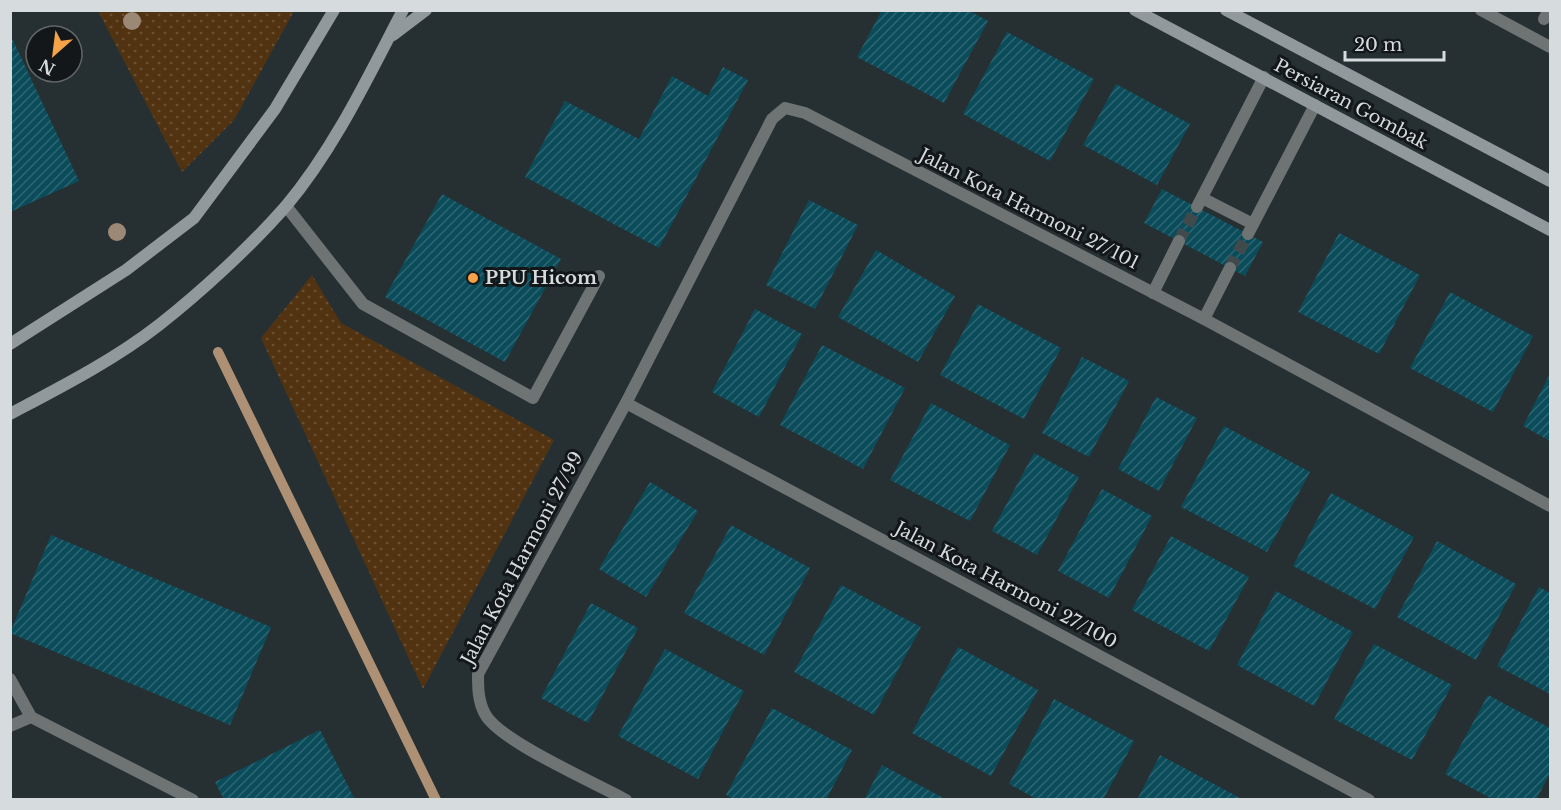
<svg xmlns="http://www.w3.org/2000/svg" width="1561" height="810" viewBox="0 0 1561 810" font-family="'Libre Baskerville',serif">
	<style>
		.park { fill: url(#park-dots) }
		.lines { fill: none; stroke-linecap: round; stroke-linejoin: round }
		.stream { stroke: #ae9174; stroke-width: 10 }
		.building { fill: url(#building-hatch) }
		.minor-tunnel { stroke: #404a4d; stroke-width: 12; stroke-dasharray: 12 6; stroke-linecap: butt }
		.service { stroke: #6e7374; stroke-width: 12 }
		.minor { stroke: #6e7374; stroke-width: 12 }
		.secondary { stroke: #91999c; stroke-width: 12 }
		.tree { fill: #9b8976 }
		.poi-dot { fill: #f6a248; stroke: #131719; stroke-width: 2 }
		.labels { text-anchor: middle; stroke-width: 6; stroke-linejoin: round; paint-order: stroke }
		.street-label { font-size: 18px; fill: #d6dcde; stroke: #131719 }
		.poi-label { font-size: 18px; font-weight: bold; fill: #d6dcde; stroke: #131719; text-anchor: start }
	</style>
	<defs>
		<pattern id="park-dots" width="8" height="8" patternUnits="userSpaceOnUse" patternTransform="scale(1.5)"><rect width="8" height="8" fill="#523311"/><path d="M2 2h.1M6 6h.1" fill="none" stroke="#6a5033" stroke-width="1.8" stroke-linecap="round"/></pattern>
		<pattern id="building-hatch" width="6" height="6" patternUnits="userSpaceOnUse" patternTransform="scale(1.5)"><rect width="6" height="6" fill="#0b4c5b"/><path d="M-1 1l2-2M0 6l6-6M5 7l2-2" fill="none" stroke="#2e6572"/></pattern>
	</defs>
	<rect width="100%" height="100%" fill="#263033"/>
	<g class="park">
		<polygon points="98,11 294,11 234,120 182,172"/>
		<polygon points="312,275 341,323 554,440 423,689 261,338"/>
	</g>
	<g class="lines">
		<polyline class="stream" points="218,352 436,800"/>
	</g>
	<g class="building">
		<polygon points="882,10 968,10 988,21 944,103 857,57"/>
		<polygon points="1007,32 1094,79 1050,161 963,114"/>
		<polygon points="10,34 79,181 10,212"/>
		<polygon points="723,67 748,80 659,248 525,177 565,101 639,139 672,76 708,96"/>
		<polygon points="1116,84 1190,124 1157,185 1083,145"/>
		<polygon points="1162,189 1263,242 1245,276 1144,223"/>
		<polygon points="442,194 561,259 505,362 385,297"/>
		<polygon points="809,200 858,225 815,309 766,285"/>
		<polygon points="1339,233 1420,275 1379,354 1298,312"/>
		<polygon points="876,250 955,296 918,362 838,317"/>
		<polygon points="1450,292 1533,336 1493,412 1410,368"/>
		<polygon points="978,304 1061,348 1024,419 940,375"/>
		<polygon points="755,309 802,334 759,417 712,392"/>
		<polygon points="822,345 905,388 863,469 780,425"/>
		<polygon points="1082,357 1129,381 1089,457 1042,433"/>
		<polygon points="1550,374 1550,441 1523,426"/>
		<polygon points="1156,397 1197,418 1159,491 1118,469"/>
		<polygon points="931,403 1010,445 970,521 890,480"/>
		<polygon points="1224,426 1310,472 1267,552 1181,507"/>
		<polygon points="1034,453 1079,477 1037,555 992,531"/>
		<polygon points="650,482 698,511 646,597 599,569"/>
		<polygon points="1102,489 1152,516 1109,598 1058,571"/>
		<polygon points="1331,493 1414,537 1375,609 1293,566"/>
		<polygon points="731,525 810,568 764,655 684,613"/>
		<polygon points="51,535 271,627 230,725 10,633"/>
		<polygon points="1171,536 1249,577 1209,651 1132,610"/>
		<polygon points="1437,541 1516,584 1476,660 1397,617"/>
		<polygon points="841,585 921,627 874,715 794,672"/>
		<polygon points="1539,587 1550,593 1550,694 1497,666"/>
		<polygon points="1276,591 1353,632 1314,706 1237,665"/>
		<polygon points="591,603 638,628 588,723 541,698"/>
		<polygon points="1374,644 1452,685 1412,760 1334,719"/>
		<polygon points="958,647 1038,690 991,776 912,733"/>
		<polygon points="665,649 744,691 698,779 618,736"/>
		<polygon points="1488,695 1550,728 1550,773 1536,800 1494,800 1445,774"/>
		<polygon points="1054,699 1134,741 1103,800 1038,800 1009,784"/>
		<polygon points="772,708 852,750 826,800 735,800 726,795"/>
		<polygon points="320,730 355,800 224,800 215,782"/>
		<polygon points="1160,755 1240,798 1239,800 1137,800"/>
		<polygon points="882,765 923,787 947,800 864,800"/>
	</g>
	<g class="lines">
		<g class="minor-tunnel">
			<polyline points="1179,241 1197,207"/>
			<polyline points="1230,268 1248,234"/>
		</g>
		<g class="service">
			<polyline points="1544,19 1549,10"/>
			<polyline points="1202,198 1253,224"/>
			<polyline points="286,206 363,304 533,398 599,276"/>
			<polyline points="10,726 31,717 193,800"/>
		</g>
		<g class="minor">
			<polyline points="1481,10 1550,47"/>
			<polyline points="1197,207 1264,77"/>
			<polyline points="1248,234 1315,105"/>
			<polyline points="1153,293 1179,241"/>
			<polyline points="1204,319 1230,268"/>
			<polyline points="626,403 1369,800"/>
			<polyline points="10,679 31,717"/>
			<path d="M626,800c-30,-17 -127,-59 -141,-86 -7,-13 -7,-26 -7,-40l148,-271 146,-284 13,-11 20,5 399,206 346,187"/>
		</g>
		<g class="secondary">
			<polyline points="1135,10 1550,230"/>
			<polyline points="1226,10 1550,181"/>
			<polyline points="393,35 426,10"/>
			<polyline points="10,344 126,270 194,218 275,109 334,10"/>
			<path d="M10,414c51,-27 104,-54 149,-89 42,-33 92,-79 127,-119 48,-57 82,-129 117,-196"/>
		</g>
	</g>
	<g class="tree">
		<circle cx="132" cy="21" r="9"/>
		<circle cx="117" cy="232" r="9"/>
	</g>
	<circle class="poi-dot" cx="473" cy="278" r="6"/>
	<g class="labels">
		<g class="street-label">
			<text transform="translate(1351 104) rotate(28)" y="6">Persiaran Gombak</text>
			<text transform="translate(1029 209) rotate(27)" y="6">Jalan Kota Harmoni 27/101</text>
			<text transform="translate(522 558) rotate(-62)" y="6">Jalan Kota Harmoni 27/99</text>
			<text transform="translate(1006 585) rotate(28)" y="6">Jalan Kota Harmoni 27/100</text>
		</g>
		<g class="poi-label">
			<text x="485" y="284">PPU Hicom</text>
		</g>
	</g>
	<rect width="1561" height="810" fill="none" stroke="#d6dcde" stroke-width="24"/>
	<g transform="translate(54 54) rotate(208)"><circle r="28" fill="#131719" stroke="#616668" stroke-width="1.5"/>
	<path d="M0-4.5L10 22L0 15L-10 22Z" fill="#f6a248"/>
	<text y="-9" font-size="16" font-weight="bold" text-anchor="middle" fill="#d6dcde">N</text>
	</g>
	<path d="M1345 51v9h99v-9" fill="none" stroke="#d6dcde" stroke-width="3"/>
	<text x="1354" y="51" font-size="18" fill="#d6dcde" stroke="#131719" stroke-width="4.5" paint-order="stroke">20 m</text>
</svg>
